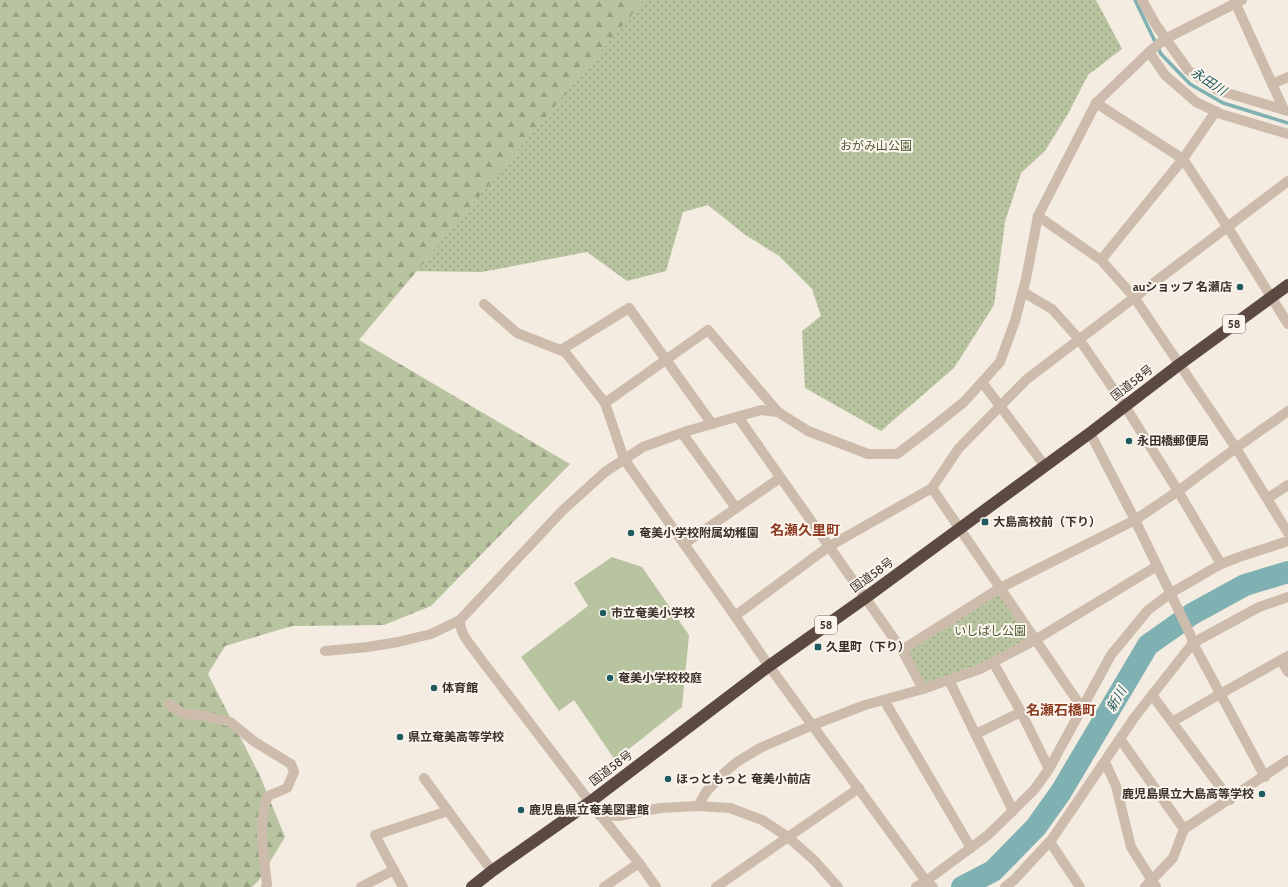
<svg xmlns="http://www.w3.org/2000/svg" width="1288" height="887" viewBox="0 0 1288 887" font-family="Cabin,'Noto Sans JP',sans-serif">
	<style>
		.grass { fill: url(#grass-dots) }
		.forest { fill: url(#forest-firs) }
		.garden { fill: #b8c4a0 }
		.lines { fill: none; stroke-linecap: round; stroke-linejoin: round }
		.stream { stroke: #7fb0b2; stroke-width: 3.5 }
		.river { stroke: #7fb0b2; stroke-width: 22 }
		.minor { stroke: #cdbbac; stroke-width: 10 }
		.highway { stroke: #5c4a42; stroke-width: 12 }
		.poi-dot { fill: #1f5a5e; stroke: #fbf5ee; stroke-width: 1.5 }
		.labels { text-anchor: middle; stroke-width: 4; stroke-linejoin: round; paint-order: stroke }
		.shield { fill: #fbf5ee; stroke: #756b66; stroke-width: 1 }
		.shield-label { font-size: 11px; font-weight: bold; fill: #3b302b }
		.park-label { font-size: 12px; fill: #4a5a2e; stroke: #fbf5ee }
		.poi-label { font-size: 12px; font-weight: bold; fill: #3b302b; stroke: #fbf5ee; text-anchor: start }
		.street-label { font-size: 12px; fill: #3b302b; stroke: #fbf5ee }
		.water-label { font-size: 13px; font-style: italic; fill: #1f5a5e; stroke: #fbf5ee }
		.quarter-label { font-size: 14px; font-weight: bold; fill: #8c3b22; stroke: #fbf5ee }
	</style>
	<defs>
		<pattern id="grass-dots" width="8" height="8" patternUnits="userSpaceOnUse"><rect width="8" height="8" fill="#b8c4a0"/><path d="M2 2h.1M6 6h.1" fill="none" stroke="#97a083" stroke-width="1.8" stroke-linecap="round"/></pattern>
		<pattern id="forest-firs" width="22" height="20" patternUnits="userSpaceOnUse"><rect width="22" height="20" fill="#b8c4a0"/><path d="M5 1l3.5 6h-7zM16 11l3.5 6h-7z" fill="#97a083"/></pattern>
	</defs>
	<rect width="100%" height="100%" fill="#f4ebe1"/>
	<g class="grass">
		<polygon points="199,0 1096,0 1122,49 1088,75 1069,112 1045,151 1021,173 1005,222 994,305 954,368 881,431 805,388 802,331 821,316 812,289 779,256 744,234 708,205 683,212 666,271 627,281 587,252 482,272 405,271"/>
		<polygon points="998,592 1032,641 926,687 906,650"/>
	</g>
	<polygon class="forest" points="0,0 644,0 359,340 570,464 431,606 384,625 292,626 225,646 208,674 260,776 285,837 259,880 252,887 0,887"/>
	<polygon class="garden" points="612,557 642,567 689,635 682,707 615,760 574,700 559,711 521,657 588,606 574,583"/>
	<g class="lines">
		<polyline class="stream" points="1135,0 1161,54 1190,84 1223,103 1288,123"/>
		<polyline class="river" points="962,887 993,871 1036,827 1061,792 1148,645 1192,614 1245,585 1288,572"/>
		<g class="minor">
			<polyline points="1142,0 1156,25 1188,70 1217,90 1288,111"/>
			<polyline points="1234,0 1284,110"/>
			<polyline points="1149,52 1165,75 1196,102 1221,114 1288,134"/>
			<polyline points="1272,84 1288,77"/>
			<polyline points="1096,103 1183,159 1227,226 1288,324"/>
			<polyline points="1038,216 1101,260 1134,297 1236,448 1288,533"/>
			<polyline points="1101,260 1183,159 1216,111"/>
			<polyline points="1023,292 1052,309 1079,339 1125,406 1178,491 1221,564"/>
			<polyline points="484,304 517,333 565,352 605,403 624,459 735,616 769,666 926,881 933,887"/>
			<polyline points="561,350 629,308 712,424"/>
			<polyline points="982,382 1045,466"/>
			<polyline points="605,403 708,330 778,412"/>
			<polyline points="738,417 902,650 1000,588 1135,520 1178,491 1236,448 1288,411"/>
			<polyline points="682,433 736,508"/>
			<polyline points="1090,433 1135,520 1190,634 1193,643 1265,777"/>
			<polyline points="932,488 1082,708"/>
			<polyline points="1268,498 1288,485"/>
			<polyline points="684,544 780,478"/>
			<polyline points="735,616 828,547 932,488 959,448 1027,379 1288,181"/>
			<polyline points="902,650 923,689"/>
			<polyline points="325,651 368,647 398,642 431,634 460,620"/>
			<polyline points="1281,660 1288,672"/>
			<polyline points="993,662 1021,712 1049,769"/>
			<polyline points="949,680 1013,811"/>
			<polyline points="1152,695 1230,800"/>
			<polyline points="884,700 971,848"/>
			<path d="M169,704l15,10 17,1 29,7 25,20 36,22 3,8 -7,16 -19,8c-11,24 -4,63 -1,88l-1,3"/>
			<polyline points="1172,722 1220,694 1288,656"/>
			<polyline points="976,734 1021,712"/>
			<polyline points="1120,739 1184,829"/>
			<polyline points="1105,762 1116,786 1131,847 1156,887"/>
			<polyline points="424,778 492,871"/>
			<polyline points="698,806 730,808 762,820 788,837 815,861 838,887"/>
			<polyline points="599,815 619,816 660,808 698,806 706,792 724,773 737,762 760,748 813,725 865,705 923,689 980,669 1035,640 1157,566"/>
			<polyline points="1050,842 1080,887"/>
			<polyline points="361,887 394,870"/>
			<polyline points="403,887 375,835 448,811"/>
			<polyline points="604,887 639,863"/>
			<path d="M656,887l-17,-24 -49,-61 -113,-148c-7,-10 -18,-21 -17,-34l102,-109 43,-39 38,-25 44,-16 74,-21 17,2 30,19 60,23h29l28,-21 39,-31 36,-40 15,-41 11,-42 12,-63 58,-113 53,-51 16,-13 77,-39"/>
			<polyline points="716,887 859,788"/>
			<polyline points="916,887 926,881 988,835 1034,790 1049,769 1111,655 1148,610 1171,593 1221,564 1239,557 1288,541"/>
			<polyline points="1005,887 1014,880 1052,839 1134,718 1193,643 1259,607 1288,597"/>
			<polyline points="1145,887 1173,858 1184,829 1288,760"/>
		</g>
		<polyline class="highway" points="472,887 492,871 590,802 769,666 865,598 1090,433 1180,364 1288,285"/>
	</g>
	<g class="poi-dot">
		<circle cx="1240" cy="287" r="4"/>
		<circle cx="1129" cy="441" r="4"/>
		<rect x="981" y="518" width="8" height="8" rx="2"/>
		<circle cx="631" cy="533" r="4"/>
		<circle cx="603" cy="613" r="4"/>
		<rect x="814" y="643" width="8" height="8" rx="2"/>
		<circle cx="610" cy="678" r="4"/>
		<circle cx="434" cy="688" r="4"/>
		<circle cx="400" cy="737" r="4"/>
		<circle cx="668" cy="779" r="4"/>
		<circle cx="1262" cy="794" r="4"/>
		<circle cx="521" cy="810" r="4"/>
	</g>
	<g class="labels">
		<g class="shield">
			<rect x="1223" y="315" width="22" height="18" rx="3"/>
			<rect x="815" y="616" width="22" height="18" rx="3"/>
		</g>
		<g class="shield-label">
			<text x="1234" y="328">58</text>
			<text x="826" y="629">58</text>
		</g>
		<g class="park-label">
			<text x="876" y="150">おがみ山公園</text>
			<text x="990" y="635">いしばし公園</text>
		</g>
		<g class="poi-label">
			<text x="1232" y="291" text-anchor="end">auショップ 名瀬店</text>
			<text x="1137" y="445">永田橋郵便局</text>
			<text x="993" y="526">大島高校前（下り）</text>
			<text x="639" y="537">奄美小学校附属幼稚園</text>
			<text x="611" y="617">市立奄美小学校</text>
			<text x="826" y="651">久里町（下り）</text>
			<text x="618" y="682">奄美小学校校庭</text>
			<text x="442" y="692">体育館</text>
			<text x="408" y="741">県立奄美高等学校</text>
			<text x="676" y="783">ほっともっと 奄美小前店</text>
			<text x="1254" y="798" text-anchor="end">鹿児島県立大島高等学校</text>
			<text x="529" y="814">鹿児島県立奄美図書館</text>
		</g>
		<g class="street-label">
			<text transform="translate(1132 383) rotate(-38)" y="4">国道58号</text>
			<text transform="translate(872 575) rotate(-36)" y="4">国道58号</text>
			<text transform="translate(611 768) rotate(-37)" y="4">国道58号</text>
		</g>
		<g class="water-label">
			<text transform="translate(1209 81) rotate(33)" y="5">永田川</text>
			<text transform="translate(1116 699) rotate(-60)" y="5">新川</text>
		</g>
		<g class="quarter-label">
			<text x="805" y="535">名瀬久里町</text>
			<text x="1061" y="715">名瀬石橋町</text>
		</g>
	</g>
</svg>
